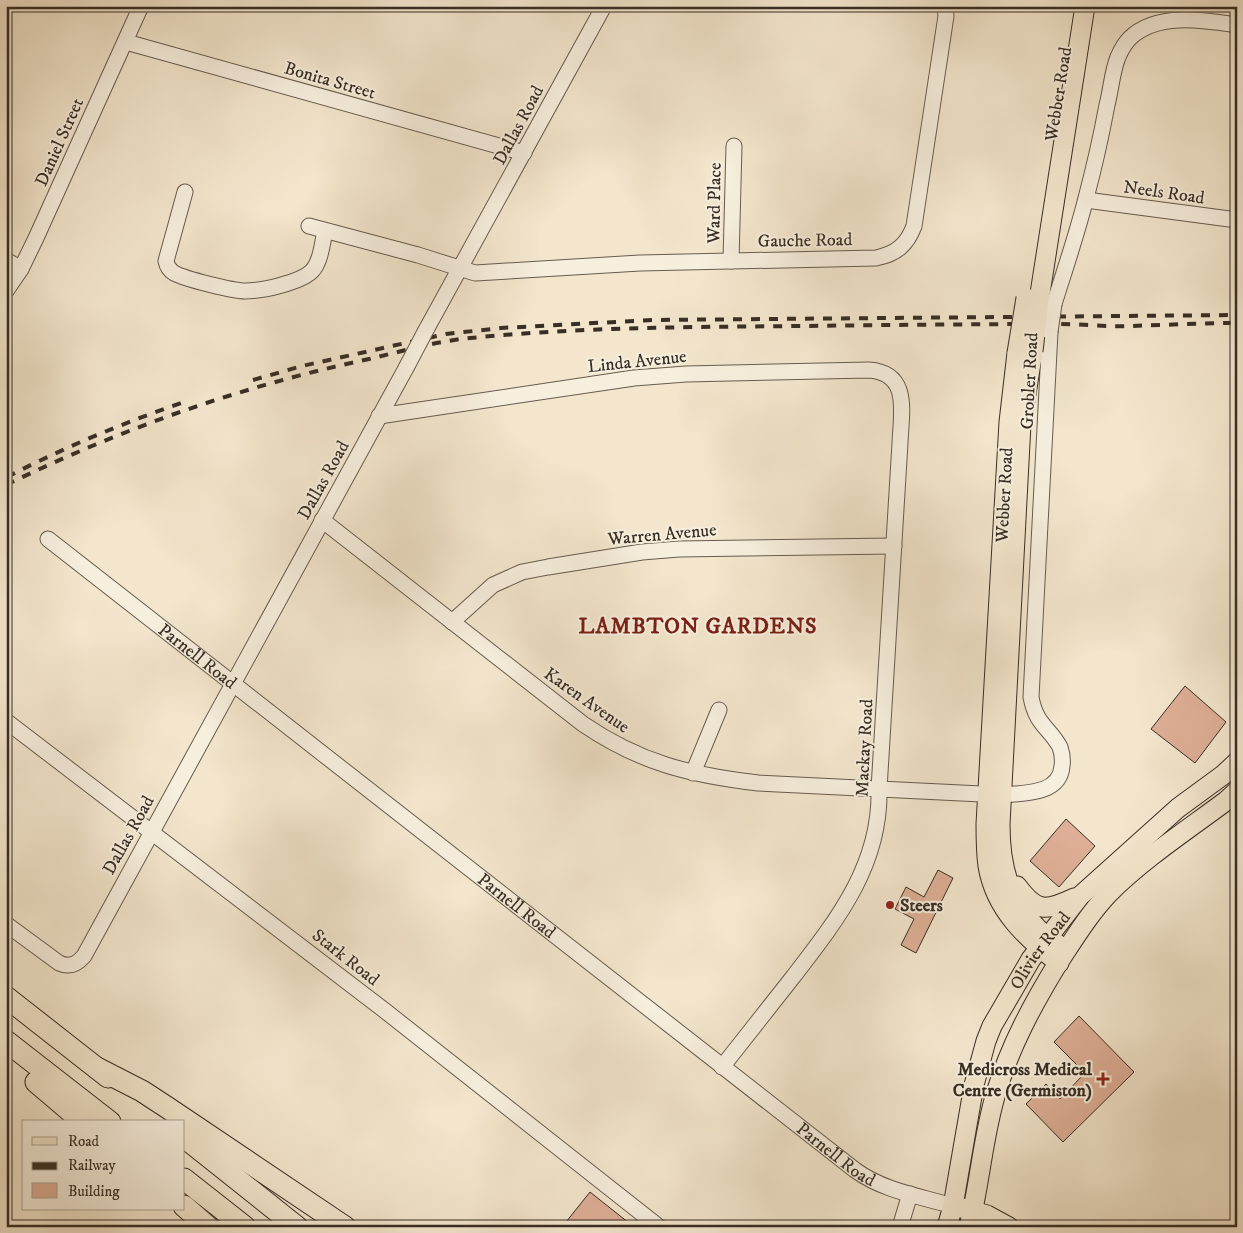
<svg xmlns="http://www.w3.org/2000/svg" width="1243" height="1233" viewBox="0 0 1243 1233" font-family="'IM FELL DW Pica',serif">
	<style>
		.building { fill: #deaf96; stroke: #372e25 }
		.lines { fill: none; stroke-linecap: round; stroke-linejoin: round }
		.minor-casing { stroke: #665c4f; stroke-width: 17 }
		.major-casing { stroke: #372e25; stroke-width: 21 }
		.highway-casing { stroke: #372e25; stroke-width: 23 }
		.minor { stroke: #f7efde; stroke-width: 15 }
		.major { stroke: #f3e6cd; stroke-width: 19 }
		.highway { stroke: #f3e6cd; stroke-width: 21 }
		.rail { stroke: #372e25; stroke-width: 4; stroke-dasharray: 9 9; stroke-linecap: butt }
		.minor-bridge-casing { stroke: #665c4f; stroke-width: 17; stroke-linecap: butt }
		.major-bridge-casing { stroke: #372e25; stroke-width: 21; stroke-linecap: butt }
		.minor-bridge { stroke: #f7efde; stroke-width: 15 }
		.major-bridge { stroke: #f3e6cd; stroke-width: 19 }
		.poi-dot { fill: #8f2418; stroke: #f7efde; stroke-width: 2 }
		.labels { text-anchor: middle; stroke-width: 4; stroke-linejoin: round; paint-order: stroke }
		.street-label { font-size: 18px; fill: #372e25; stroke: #f7efde }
		.poi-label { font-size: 18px; font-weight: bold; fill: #372e25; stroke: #f7efde; text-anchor: start }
		.district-label { font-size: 22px; font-weight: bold; letter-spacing: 1px; fill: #7a1f14; stroke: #f7efde }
	</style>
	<rect width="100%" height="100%" fill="#f3e6cd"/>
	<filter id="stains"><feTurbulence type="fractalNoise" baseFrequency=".004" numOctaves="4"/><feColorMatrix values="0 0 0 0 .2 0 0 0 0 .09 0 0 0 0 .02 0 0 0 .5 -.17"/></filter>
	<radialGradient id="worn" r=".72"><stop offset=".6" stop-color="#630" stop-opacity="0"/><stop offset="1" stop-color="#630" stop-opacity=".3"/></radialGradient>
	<g class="building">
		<polygon points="1185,686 1226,722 1195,763 1151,729"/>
		<polygon points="1066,819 1095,846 1059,887 1030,861"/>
		<polygon points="938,870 953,878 916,953 901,945 914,919 895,909 906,887 924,897"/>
		<polygon points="1079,1016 1134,1072 1063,1142 1026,1104 1046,1084 1060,1099 1085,1073 1054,1042"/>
		<polygon points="590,1192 634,1227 562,1227"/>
	</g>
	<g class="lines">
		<g class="minor-casing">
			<g id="minor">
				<polyline points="126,42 524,153"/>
				<path d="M185,192l-19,69c1,5 3,9 8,12 11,6 59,18 71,18 16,0 55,-8 67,-20 9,-10 10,-27 13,-40"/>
				<polyline points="1086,200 1237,220"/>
				<path d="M309,226l109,29 57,18 165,-10 236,-5c20,-4 31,-13 38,-32l32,-210 -1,-10"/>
				<polyline points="6,260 21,269"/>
				<polyline points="731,261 734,146"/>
				<polyline points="6,291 21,269 36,238 141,6"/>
				<path d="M1054,304c11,-35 23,-70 32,-106 8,-30 15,-61 21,-93 4,-15 5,-33 11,-48 3,-7 7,-14 12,-19 27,-26 73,-18 107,-13"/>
				<polyline points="426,330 604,6"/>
				<path d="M379,416l255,-38 52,-4 183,-4c42,3 32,43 31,73l-21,346c2,76 -42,131 -86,188 -24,30 -47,60 -71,90"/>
				<path d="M322,520l261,204c57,39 107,51 175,59l244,12c21,-2 58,0 60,-29 1,-6 0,-13 -2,-19 -11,-20 -24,-22 -29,-50l19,-365"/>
				<path id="s1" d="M48,539l807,631c29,21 64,26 98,36"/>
				<polyline points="452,622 493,585 522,572 548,567 642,552 679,549 894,546"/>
				<polyline points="6,721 384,1010 659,1227"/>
				<polyline points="693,773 719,710"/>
				<path d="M6,924l53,39c11,5 18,1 25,-7l322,-588"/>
				<polyline points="900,1227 910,1194"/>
			</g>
		</g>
		<g class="major-casing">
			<g id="major">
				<polyline points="1039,300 1085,6"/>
				<path d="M1033,351l-12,73 -21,400c0,41 8,75 38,105 8,8 19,15 28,21"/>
				<path d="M1017,353l-8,69 -23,402c0,14 0,28 2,42 7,43 38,72 71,97"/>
				<path d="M1017,886c20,27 29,25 57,12"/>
				<polyline points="962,1208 987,1215 1009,1227"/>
				<path id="s2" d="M947,1227l6,-21 21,-121 12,-44 6,-15 39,-67 49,-63 98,-88 45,-33 14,-13"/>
				<path d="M969,1227c11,-44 14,-91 27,-134 14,-47 37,-89 62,-130 16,-24 31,-49 51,-70 34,-34 78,-63 117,-92l11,-10"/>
			</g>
		</g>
		<g class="highway-casing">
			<g id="highway">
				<polyline points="6,997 108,1077"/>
				<polyline points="6,1041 110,1122"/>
				<polyline points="97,1068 142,1091 168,1108 345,1227"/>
				<polyline points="36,1082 83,1122"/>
				<polyline points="184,1137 297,1227"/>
				<polyline points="184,1179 245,1227"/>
				<polyline points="184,1206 208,1227"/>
			</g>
		</g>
		<use href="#minor" class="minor"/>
		<use href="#major" class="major"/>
		<use href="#highway" class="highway"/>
		<g class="rail">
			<polyline points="253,380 302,366 446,334 501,328 652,320 1237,315"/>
			<path d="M7,477c56,-29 116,-54 177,-75"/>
			<path d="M6,485c117,-57 236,-99 363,-126 30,-7 61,-16 92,-20 113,-12 227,-12 341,-13 86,-1 172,-2 258,-2 23,0 47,3 70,2 35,-1 71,-3 107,-3"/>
		</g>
		<g class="minor-bridge-casing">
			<g id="minor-bridge">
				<polyline points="1050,332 1054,304"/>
				<polyline points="406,368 426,330"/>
			</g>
		</g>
		<g class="major-bridge-casing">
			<g id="major-bridge">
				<polyline points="1033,351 1039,300"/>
				<polyline points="1017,353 1026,298"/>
			</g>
		</g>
		<use href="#minor-bridge" class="minor-bridge"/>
		<use href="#major-bridge" class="major-bridge"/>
	</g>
	<g class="poi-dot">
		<circle cx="890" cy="905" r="5"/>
		<path d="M1100.5 1071.5h5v5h5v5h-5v5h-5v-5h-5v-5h5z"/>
	</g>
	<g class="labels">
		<g class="street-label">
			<text transform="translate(330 80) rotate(16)" y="6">Bonita Street</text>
			<text transform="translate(1058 94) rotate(-81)" y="6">Webber Road</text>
			<text transform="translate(518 125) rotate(-62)" y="6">Dallas Road</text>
			<text transform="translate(59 142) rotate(-66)" y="6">Daniel Street</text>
			<text transform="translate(1164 192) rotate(8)" y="6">Neels Road</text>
			<text transform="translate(714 203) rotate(-89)" y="6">Ward Place</text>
			<text transform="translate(805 240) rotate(-1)" y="6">Gauche Road</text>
			<text transform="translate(637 361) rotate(-6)" y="6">Linda Avenue</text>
			<text transform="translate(1029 381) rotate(-87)" y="6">Grobler Road</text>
			<text transform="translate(323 480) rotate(-61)" y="6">Dallas Road</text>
			<text transform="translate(1004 495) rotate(-87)" y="6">Webber Road</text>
			<text transform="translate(662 534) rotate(-5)" y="6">Warren Avenue</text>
			<text dy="6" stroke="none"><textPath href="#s1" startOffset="190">Parnell Road</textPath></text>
			<text transform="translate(587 700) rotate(35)" y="6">Karen Avenue</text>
			<text transform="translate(864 748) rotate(-87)" y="6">Mackay Road</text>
			<text transform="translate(128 835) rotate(-61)" y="6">Dallas Road</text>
			<text dy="6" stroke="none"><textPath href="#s1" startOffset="595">Parnell Road</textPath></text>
			<text dy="6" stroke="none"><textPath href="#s2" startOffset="296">Olivier Road</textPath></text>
			<text transform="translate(346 957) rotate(38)" y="6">Stark Road</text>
			<text dy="6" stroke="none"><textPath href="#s1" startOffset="1000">Parnell Road</textPath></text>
		</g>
		<g class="poi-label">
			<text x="900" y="911">Steers</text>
			<text x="1092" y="1075" text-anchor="end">Medicross Medical<tspan x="1092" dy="21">Centre (Germiston)</tspan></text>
		</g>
		<g class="district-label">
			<text x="698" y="633">LAMBTON GARDENS</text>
		</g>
	</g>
	<rect width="1243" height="1233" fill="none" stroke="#f3e6cd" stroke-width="25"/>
	<rect x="8" y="8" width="1228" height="1218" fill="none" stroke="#372e25" stroke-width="2.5"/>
	<rect x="12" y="12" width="1218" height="1208" fill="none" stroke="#372e25"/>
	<rect x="22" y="1120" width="162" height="90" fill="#f7efde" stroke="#aaa294"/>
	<rect x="32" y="1137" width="25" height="8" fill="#f3e6cd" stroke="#aaa294"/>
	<text x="68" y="1146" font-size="15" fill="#372e25">Road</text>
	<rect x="32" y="1162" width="25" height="8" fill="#372e25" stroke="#aaa294"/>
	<text x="68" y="1170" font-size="15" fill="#372e25">Railway</text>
	<rect x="32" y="1183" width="25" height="15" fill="#deaf96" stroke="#aaa294"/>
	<text x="68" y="1196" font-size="15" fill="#372e25">Building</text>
	<rect width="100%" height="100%" filter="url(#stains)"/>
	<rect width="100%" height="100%" fill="url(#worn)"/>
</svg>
